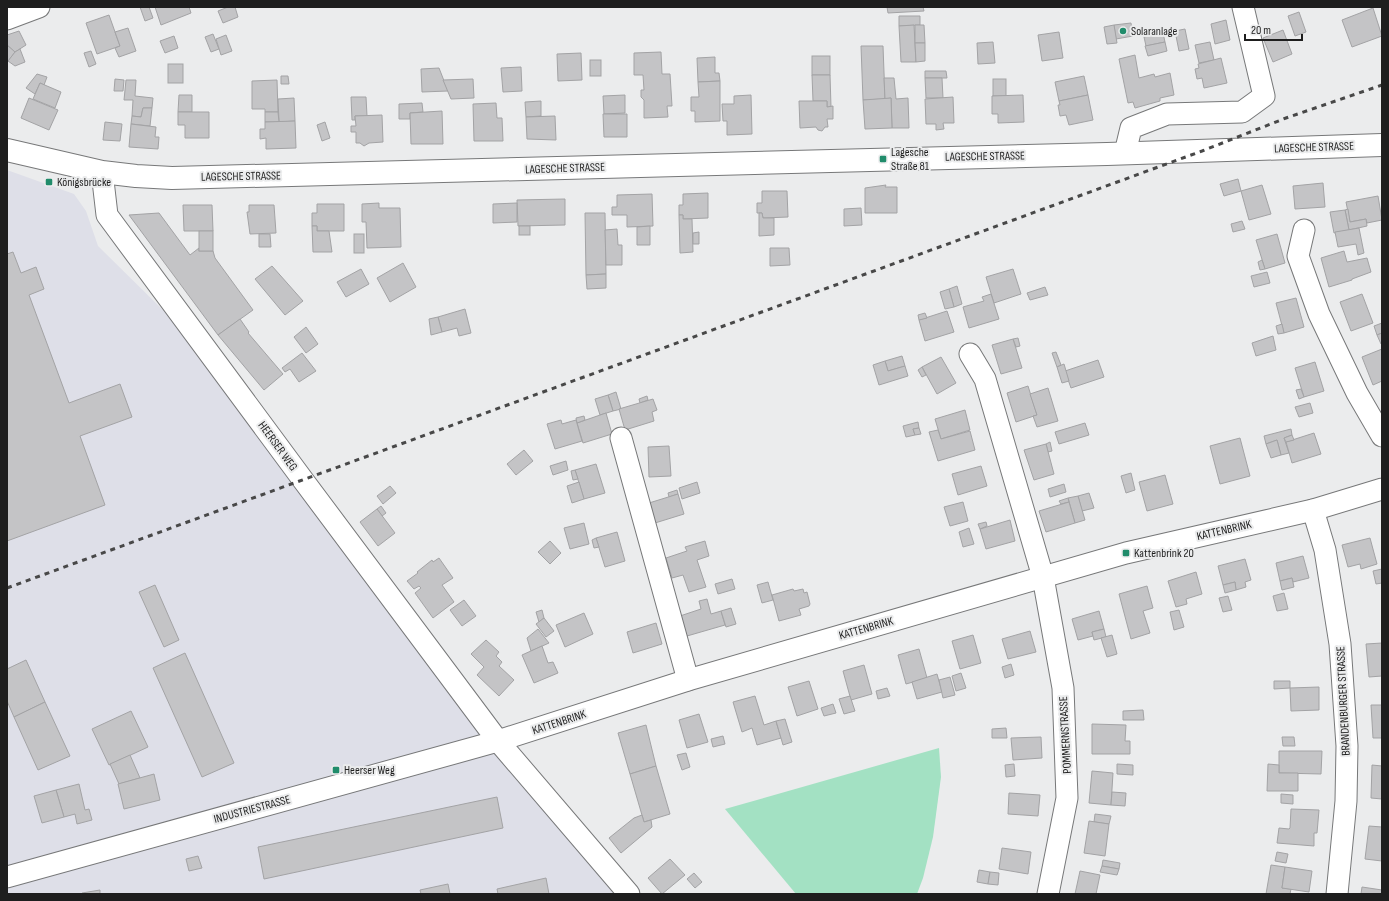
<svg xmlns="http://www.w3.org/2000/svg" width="1389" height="901" viewBox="0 0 1389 901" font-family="'Sofia Sans Condensed',sans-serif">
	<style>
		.built { fill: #dedfe8 }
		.green { fill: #a3e1c3 }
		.building { fill: #c4c4c6; stroke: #a3a3a5 }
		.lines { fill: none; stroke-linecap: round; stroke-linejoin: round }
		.minor-casing { stroke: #777879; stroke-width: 23 }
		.tertiary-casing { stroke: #777879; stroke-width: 24 }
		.minor { stroke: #fff; stroke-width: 21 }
		.tertiary { stroke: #fff; stroke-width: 22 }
		.rail { stroke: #484848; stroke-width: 3; stroke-dasharray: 5 5; stroke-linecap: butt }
		.poi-dot { fill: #208c6b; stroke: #ebeced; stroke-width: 1.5 }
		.labels { text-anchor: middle; stroke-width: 4; stroke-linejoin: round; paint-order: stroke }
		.poi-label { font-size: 12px; fill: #1e1e1e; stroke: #ebeced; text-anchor: start }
		.street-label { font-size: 12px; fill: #1e1e1e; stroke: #ebeced }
	</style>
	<rect width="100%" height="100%" fill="#ebeced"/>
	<polygon class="built" points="7,170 74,194 86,211 98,246 168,315 617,894 7,894"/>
	<polygon class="green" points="939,748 941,777 933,837 923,878 917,894 796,894 725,809"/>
	<g class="building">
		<polygon points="140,7 149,7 153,18 145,21"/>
		<polygon points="155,7 189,7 191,13 161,25"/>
		<polygon points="228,7 235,7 238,17 223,23 218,11"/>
		<polygon points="887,7 923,7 924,11 888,13"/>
		<polygon points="1373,8 1382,36 1352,47 1342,20"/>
		<polygon points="1299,12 1306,32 1295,36 1288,16"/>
		<polygon points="109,15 120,46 97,54 86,23"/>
		<polygon points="899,16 920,16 920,25 899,26"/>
		<polygon points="1226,20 1230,40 1215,44 1211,24"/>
		<polygon points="1131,23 1133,36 1116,39 1114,25"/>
		<polygon points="914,25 916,62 901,62 899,26"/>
		<polygon points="915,25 924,25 925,43 915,43"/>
		<polygon points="1114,25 1117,43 1107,44 1104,27"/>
		<polygon points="128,28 136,51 119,57 115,48 120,46 115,32"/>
		<polygon points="1185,29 1189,49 1179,51 1175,31"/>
		<polygon points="1283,30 1292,54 1273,62 1263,38"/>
		<polygon points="19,31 26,45 15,52 7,45 7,35"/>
		<polygon points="1059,32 1063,58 1042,61 1038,35"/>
		<polygon points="1163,33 1165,42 1146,46 1144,37"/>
		<polygon points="213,34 219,49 211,52 205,37"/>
		<polygon points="226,35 232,51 221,55 216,39"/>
		<polygon points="174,36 178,48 165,53 160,41"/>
		<polygon points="993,42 995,63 978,64 977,43"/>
		<polygon points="1165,42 1167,51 1148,56 1145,46"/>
		<polygon points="1210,42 1214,60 1199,63 1195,45"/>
		<polygon points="915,43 925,43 925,61 916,62"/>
		<polygon points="7,45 15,52 7,63"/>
		<polygon points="861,46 883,46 885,99 863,100"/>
		<polygon points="20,49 25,62 15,66 8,61 15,52"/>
		<polygon points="91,51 96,64 89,67 84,53"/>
		<polygon points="661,52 662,74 670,74 672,106 667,106 668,117 644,118 644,100 641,97 641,90 644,90 643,75 634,75 634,53"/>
		<polygon points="581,53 582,80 558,81 557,54"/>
		<polygon points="1135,55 1139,78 1154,74 1155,77 1170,73 1174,95 1160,98 1160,101 1135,108 1133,102 1128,103 1119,59"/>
		<rect x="812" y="56" width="18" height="19"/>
		<polygon points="715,57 715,73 719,73 720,81 698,82 697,58"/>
		<polygon points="1221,58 1227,83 1204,88 1202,78 1197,79 1195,69 1199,68 1198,64"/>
		<rect x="590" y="60" width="11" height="16"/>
		<rect x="168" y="64" width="15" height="19"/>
		<polygon points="521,67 522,91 503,92 501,68"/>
		<polygon points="439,68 448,91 422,92 421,69"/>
		<polygon points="946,71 947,78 925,78 925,71"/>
		<polygon points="37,74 47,77 44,85 40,83 35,94 26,88"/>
		<polygon points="812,75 830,75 831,107 827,107 827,101 813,101"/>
		<polygon points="281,76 288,76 289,84 281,84"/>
		<polygon points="1084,76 1088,95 1059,101 1055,82"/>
		<polygon points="884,78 894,78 896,99 908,98 909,128 892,128 891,98 885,99"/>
		<polygon points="925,78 942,78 943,98 926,98"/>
		<polygon points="115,79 124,80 123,91 114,91"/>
		<polygon points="473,79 474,98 451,99 443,80"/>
		<rect x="993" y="79" width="13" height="17"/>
		<polygon points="126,80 136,80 135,96 153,98 152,108 143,108 141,117 132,116 133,100 124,100"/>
		<polygon points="277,80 278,112 265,112 265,109 252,109 252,81"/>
		<polygon points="720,81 720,121 695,122 695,111 691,111 691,97 699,97 698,82"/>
		<polygon points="40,83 61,92 55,108 33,99"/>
		<polygon points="179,95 192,95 192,112 178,112"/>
		<polygon points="625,95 625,113 604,114 603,96"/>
		<polygon points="751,95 752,134 727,135 727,121 723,121 722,104 734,104 734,96"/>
		<polygon points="1023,95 1024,122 998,123 998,114 992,114 992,96"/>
		<polygon points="1088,95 1093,120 1069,125 1066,115 1060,116 1058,105 1060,105 1059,101"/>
		<polygon points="351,97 366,97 367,116 355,116 355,120 352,120"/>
		<polygon points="953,97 954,123 943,123 944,129 936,130 936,124 926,124 925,99"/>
		<polygon points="29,98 58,110 49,130 21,118"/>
		<polygon points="294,98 295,121 279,122 278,99"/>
		<polygon points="891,98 892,128 865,129 863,100"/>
		<polygon points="541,101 541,116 526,117 525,102"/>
		<polygon points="799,101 827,101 827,107 833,106 833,119 827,119 828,127 825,127 822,131 818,130 816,127 800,128"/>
		<polygon points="422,103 423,112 410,113 410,119 399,119 399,104"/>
		<polygon points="496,103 497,118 502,118 503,141 474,141 473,104"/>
		<polygon points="143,108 152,108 150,126 131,124 132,116 141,117"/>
		<polygon points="442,111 443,144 411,144 410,113"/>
		<polygon points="178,112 209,112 209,138 185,138 185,125 178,125"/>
		<polygon points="265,112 278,112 279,122 265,122"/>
		<polygon points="603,114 627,114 627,137 604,137"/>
		<polygon points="382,115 383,142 369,143 364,146 360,143 356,143 356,132 351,132 351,126 356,126 355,116"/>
		<polygon points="555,116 556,140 527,139 526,117"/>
		<polygon points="295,121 296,148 266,149 266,138 260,139 260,129 265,129 265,122"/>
		<polygon points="105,122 122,124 120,141 103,140"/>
		<polygon points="325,122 330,138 322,141 317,125"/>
		<polygon points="131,124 156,127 155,137 159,137 158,149 129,147"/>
		<polygon points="1238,179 1241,191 1224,196 1220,184"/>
		<polygon points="1323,183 1325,207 1295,209 1293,186"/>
		<polygon points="886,185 885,187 897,187 897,213 865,213 865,188"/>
		<polygon points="1262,185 1271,214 1249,220 1241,191"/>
		<polygon points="762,191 787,191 788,217 763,218 762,213 757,213 757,203 762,203"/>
		<polygon points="708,193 708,218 683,219 683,215 679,215 679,205 683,205 683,194"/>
		<polygon points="652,194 653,226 627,227 627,215 612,215 612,207 617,207 617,195"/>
		<polygon points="1378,196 1382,220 1367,223 1366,219 1350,222 1346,202"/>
		<polygon points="565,199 565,225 518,226 517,200"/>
		<polygon points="379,203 379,208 400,208 401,247 367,248 366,222 362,222 362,204"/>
		<polygon points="517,203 517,222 493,223 493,204"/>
		<polygon points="317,204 344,204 344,231 317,231 317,226 312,226 312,213 317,213"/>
		<polygon points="183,205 212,205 213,231 184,231"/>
		<polygon points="249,205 274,205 276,233 250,234 247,212 249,212"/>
		<polygon points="861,208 862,225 844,226 844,209"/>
		<polygon points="1348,209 1350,222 1366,219 1367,226 1349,230 1345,210"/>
		<polygon points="1345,210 1349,230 1334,233 1330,212"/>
		<polygon points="159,213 190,255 199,248 199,251 213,251 215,258 253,310 218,335 129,215"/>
		<polygon points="585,213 605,213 606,274 586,275"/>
		<polygon points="759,213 762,213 763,218 774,218 774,235 759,236"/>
		<polygon points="679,215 683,215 683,219 692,219 693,252 680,253"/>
		<polygon points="1242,221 1245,229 1233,232 1231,224"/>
		<polygon points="312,226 317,226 317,231 329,231 332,252 313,252"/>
		<rect x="519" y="226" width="11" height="9"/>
		<polygon points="650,226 650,245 637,245 637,227"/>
		<polygon points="1359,228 1364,253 1358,255 1356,244 1338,247 1335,232"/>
		<polygon points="617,229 618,245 622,245 622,265 606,265 605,230"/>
		<rect x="199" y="231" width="14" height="20"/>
		<polygon points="699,232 699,244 693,244 693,233"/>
		<polygon points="259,234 270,234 271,247 259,247"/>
		<rect x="354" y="234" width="10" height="19"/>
		<polygon points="1277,234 1285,263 1265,269 1256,240"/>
		<polygon points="770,248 789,248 790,265 770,266"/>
		<polygon points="1344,251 1347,262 1367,258 1371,272 1352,279 1352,280 1329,287 1321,258"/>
		<polygon points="13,252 21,273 36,267 44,289 29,295 69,403 120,384 132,417 80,436 105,505 7,541 7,254"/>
		<polygon points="1262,260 1265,269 1260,270 1258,262"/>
		<polygon points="403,263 416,287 390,302 377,278"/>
		<polygon points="272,266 303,301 285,315 255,279"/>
		<polygon points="361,269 369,284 346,297 337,282"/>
		<polygon points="1013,269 1021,294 994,303 986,277"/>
		<polygon points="1267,272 1270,283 1254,287 1251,276"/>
		<polygon points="606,274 606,288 587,289 586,275"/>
		<polygon points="957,286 962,304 954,307 949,289"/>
		<polygon points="1045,287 1048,295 1030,300 1027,293"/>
		<polygon points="949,289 954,307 945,309 940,292"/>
		<polygon points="991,294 999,319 969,328 963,307 984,301 982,297"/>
		<polygon points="1362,294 1373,323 1351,331 1340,302"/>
		<polygon points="1296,298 1304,327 1284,333 1276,303"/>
		<polygon points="465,309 471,333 459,336 457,328 442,332 438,317"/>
		<polygon points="947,311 954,332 925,341 919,320"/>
		<polygon points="925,313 927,318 919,320 918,315"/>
		<polygon points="438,317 442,332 431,335 429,319"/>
		<polygon points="240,319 249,332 248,333 283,374 264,390 218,335"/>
		<polygon points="1382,323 1382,333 1377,335 1374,326"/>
		<polygon points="1282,324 1284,333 1278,334 1276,326"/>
		<polygon points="306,327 318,344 306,353 294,337"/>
		<polygon points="1382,333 1382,344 1381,344 1377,335"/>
		<polygon points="1273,336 1276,350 1256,356 1252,343"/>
		<polygon points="1018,338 1020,346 1016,347 1013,339"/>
		<polygon points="1013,339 1022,368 1001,374 992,345"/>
		<polygon points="1382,349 1382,381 1373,385 1362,357"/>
		<polygon points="1056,352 1061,365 1057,367 1052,353"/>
		<polygon points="302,353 316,371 299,382 290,369 285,372 282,368"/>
		<polygon points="902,356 905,366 888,371 885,361"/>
		<polygon points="941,357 956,383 937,394 922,367"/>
		<polygon points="1098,360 1104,377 1071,388 1065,371"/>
		<polygon points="885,361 888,371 905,366 908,376 879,385 873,365"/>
		<polygon points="1315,362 1324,391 1304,397 1295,368"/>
		<polygon points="1064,364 1069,381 1062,383 1057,367"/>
		<polygon points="922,367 926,375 922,377 918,370"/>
		<polygon points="1028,386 1037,415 1016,422 1007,393"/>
		<polygon points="1048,388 1058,421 1037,427 1033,416 1037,415 1030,394"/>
		<polygon points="1301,389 1304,397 1299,399 1296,390"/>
		<polygon points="616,392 621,409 613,411 608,395"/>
		<polygon points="608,395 613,411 600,415 595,399"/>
		<polygon points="647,396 648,400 640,403 639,399"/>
		<polygon points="653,399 657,410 652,412 654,421 625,430 619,409"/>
		<polygon points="1310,403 1313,413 1299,417 1295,407"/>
		<polygon points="965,410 970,430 941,439 935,419"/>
		<polygon points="606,413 612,434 583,443 577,423"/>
		<polygon points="584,416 585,420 577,423 576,418"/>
		<polygon points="561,420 562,424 576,420 582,441 555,449 547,424"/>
		<polygon points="918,422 919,428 913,429 915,435 906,437 903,426"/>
		<polygon points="1085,423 1089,435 1059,444 1055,432"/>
		<polygon points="919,428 921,434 915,435 913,429"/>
		<polygon points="1291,429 1292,435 1284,438 1289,453 1281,455 1277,440 1266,444 1264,436"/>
		<polygon points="938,430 941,439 970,431 975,450 938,461 929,432"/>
		<polygon points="1314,433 1321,454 1292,463 1286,442"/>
		<polygon points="1292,435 1294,440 1286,442 1284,438"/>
		<polygon points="1240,438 1250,476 1220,484 1210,446"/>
		<polygon points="1277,440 1281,455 1271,458 1266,444"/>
		<polygon points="1050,442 1052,451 1048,452 1046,444"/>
		<polygon points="1046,444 1054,474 1034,480 1024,450"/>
		<polygon points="669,446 671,476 649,477 648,447"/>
		<polygon points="524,450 533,461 516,475 507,464"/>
		<polygon points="566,461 568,470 553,475 550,466"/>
		<polygon points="596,464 605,493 584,499 575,470"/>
		<polygon points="981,466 987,486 958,495 952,474"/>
		<polygon points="575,470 578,479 573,480 571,471"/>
		<polygon points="1131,473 1135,490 1126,493 1121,476"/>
		<polygon points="1165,475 1173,504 1147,511 1139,482"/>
		<polygon points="579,482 584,499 572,503 567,486"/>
		<polygon points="697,482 700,493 682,499 679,488"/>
		<polygon points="1064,484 1066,492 1050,497 1048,489"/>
		<polygon points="390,486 396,493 383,504 377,496"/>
		<polygon points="677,490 678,494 669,497 668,493"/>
		<polygon points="1089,493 1094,508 1082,511 1078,496"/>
		<polygon points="678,494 684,514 655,523 649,503"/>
		<polygon points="1078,496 1085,520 1075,523 1068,498"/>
		<polygon points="1068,498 1069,502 1061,504 1059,501"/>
		<polygon points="963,502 968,521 950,526 944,507"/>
		<polygon points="1069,502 1075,523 1046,532 1039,511"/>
		<polygon points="381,506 386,513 382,516 377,509"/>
		<polygon points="377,509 395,533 378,546 360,522"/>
		<polygon points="1010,520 1015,541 986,549 980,529"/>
		<polygon points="986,522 987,526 980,529 978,524"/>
		<polygon points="584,523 589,544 570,549 564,528"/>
		<polygon points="969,528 974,544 963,547 959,532"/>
		<polygon points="617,532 625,561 605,567 596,538"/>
		<polygon points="596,538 599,547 594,548 592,540"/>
		<polygon points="1370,538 1377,564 1361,569 1360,564 1348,567 1342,545"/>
		<polygon points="550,541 561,553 550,564 538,552"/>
		<polygon points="705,541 709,556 697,560 706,587 689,592 683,575 672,578 666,558 687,551 685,547"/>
		<polygon points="1303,556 1309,578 1293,582 1292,578 1280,581 1276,563"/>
		<polygon points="439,558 453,578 442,585 454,602 433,618 415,593 421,588 419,586 414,589 407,581 418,573 417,572 432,560 433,562"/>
		<polygon points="1245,559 1251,580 1245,582 1246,587 1236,590 1235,582 1223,585 1218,566"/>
		<polygon points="1382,569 1382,583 1376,584 1373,571"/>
		<polygon points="1196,572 1202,594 1186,599 1187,604 1176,607 1168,581"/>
		<polygon points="1292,578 1294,587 1282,590 1280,581"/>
		<polygon points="732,579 735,589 718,594 715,584"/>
		<polygon points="768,582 773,600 762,603 757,585"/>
		<polygon points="1235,582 1236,590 1225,593 1223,585"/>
		<polygon points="155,585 179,640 164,647 139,592"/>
		<polygon points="1147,586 1153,608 1143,611 1150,633 1131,639 1119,594"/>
		<polygon points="793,589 794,591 803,589 804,593 807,592 810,604 809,606 799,609 801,615 779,621 772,595"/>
		<polygon points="1284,593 1288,609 1277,611 1273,596"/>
		<polygon points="1228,596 1232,610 1223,612 1219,598"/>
		<polygon points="707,599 711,614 721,611 725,625 687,636 680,616 701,609 699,601"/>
		<polygon points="464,600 476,616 462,626 450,610"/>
		<polygon points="731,608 736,624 726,627 721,611"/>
		<polygon points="542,610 544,618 539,622 536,612"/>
		<polygon points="1179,610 1184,627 1174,630 1170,612"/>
		<polygon points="1099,611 1104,629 1092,632 1093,636 1078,640 1072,619"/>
		<polygon points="584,613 593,634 565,647 556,625"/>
		<polygon points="544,618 554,631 546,637 536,624"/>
		<polygon points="656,623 662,644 633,653 627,632"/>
		<polygon points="538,629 549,643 531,651 527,638"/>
		<polygon points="1104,629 1106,637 1094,640 1092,632"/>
		<polygon points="1030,631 1036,652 1008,659 1002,639"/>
		<polygon points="973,635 981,663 960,669 952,641"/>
		<polygon points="1112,635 1117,654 1107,657 1101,638"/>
		<polygon points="486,640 499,652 496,656 502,662 499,666 514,680 499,696 477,675 484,667 471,654"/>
		<polygon points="1382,643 1382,676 1369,677 1366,644"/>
		<polygon points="542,646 548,663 553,662 558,673 534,683 522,655"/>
		<polygon points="919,649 927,678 906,684 898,655"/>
		<polygon points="185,653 234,763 202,777 153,668"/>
		<polygon points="26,660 45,702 14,717 7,701 7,669"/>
		<polygon points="1011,664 1014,675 1005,678 1002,667"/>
		<polygon points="864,665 872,694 851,700 843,671"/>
		<polygon points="961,673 966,688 956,691 952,676"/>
		<polygon points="937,674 942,692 917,699 912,682"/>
		<polygon points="950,677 955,695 943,698 939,680"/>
		<polygon points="809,681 818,709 797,716 788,687"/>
		<polygon points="1274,681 1290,681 1290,688 1274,689"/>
		<polygon points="1319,687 1319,710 1291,711 1290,688"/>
		<polygon points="887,688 890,696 878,699 876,691"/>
		<polygon points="755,696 764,725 776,721 781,738 757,745 752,728 742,732 733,702"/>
		<polygon points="850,696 855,711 844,714 839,699"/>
		<polygon points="45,702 70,756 38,770 14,717"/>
		<polygon points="833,704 836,713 824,716 821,708"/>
		<polygon points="1371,705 1382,705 1382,738 1373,738"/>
		<polygon points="1143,710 1144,720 1123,720 1123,711"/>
		<polygon points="131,711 148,747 109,765 92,729"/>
		<polygon points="699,714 708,742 687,748 679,720"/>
		<polygon points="785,719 792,742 783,745 776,721"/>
		<polygon points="1092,724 1126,725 1125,741 1130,741 1130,754 1092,754"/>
		<polygon points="646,725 656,766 630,774 618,733"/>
		<polygon points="1006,728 1007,738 992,738 992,729"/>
		<polygon points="723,736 725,744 713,747 711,739"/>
		<polygon points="1041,737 1042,758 1013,760 1011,738"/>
		<polygon points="1282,737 1294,737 1295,746 1283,746"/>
		<polygon points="1279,751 1322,751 1321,774 1279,773"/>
		<polygon points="686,753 690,767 682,770 677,755"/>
		<polygon points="130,755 140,778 119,784 110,764"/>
		<polygon points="1014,764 1015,776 1006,777 1005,765"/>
		<polygon points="1117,764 1133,765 1133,775 1117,774"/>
		<polygon points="1268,764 1279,765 1279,773 1298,773 1298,791 1267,791"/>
		<polygon points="1372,765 1382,766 1382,799 1371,798"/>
		<polygon points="656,766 670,814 644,822 630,774"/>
		<polygon points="1092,771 1113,773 1111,805 1089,803"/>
		<polygon points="154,774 160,800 124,809 118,784"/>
		<polygon points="79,784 85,810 89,809 92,820 77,824 75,814 64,817 56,790"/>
		<polygon points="56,790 64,817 42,823 34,796"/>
		<polygon points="1112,792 1126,793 1125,806 1111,805"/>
		<polygon points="1009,793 1040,795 1038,816 1008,814"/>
		<polygon points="1281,794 1293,795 1293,804 1281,803"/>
		<polygon points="497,797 503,828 264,879 258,847"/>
		<polygon points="1291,809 1319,810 1317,833 1314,833 1314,846 1277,843 1279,828 1289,829 1290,828"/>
		<polygon points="1095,814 1111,816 1109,824 1094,822"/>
		<polygon points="642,815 644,822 651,820 652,827 621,853 609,838 634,818"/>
		<polygon points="1089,821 1109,824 1105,856 1084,853"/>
		<polygon points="1369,826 1382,827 1382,861 1365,859"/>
		<polygon points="1002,848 1031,852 1028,874 999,869"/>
		<polygon points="1277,852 1288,854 1286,863 1275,861"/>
		<polygon points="198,856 202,868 189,871 186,859"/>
		<polygon points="670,859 685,875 662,894 648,878"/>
		<polygon points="1103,860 1120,863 1119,869 1102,866"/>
		<polygon points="1271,865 1285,867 1282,888 1291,889 1290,894 1266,894"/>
		<polygon points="1102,866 1119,869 1117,875 1100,872"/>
		<polygon points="1285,867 1312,871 1309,892 1282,888"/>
		<polygon points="979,870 990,872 988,884 977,882"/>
		<polygon points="1080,871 1100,875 1096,894 1075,894"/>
		<polygon points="990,872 999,873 998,885 988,884"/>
		<polygon points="694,873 702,882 695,888 687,879"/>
		<polygon points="546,878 549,894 498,894 497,889"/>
		<polygon points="448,884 450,894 421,894 420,890"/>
		<polygon points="1362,887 1382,890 1381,894 1361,894"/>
		<polygon points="100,890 100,894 82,894 82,893"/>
	</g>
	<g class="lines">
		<g class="minor-casing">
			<g id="minor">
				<polyline points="7,19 39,7"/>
				<polyline points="1125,153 1131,128 1167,114 1242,112 1264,96 1243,7"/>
				<polyline points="102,172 107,215 303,480 498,741 629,894"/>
				<polyline points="1304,230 1298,256 1319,314 1357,393 1382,436"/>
				<polyline points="970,354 985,379 1043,577 1063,688 1067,798 1048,894"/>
				<polyline points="621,438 688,680"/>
				<polyline points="1313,510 1325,550 1340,644 1347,746 1346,801 1337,894"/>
				<polyline points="7,877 498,741 688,680 1126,553 1313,510 1382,489"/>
			</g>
		</g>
		<g class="tertiary-casing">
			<polyline id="tertiary" points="7,150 102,172 136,176 172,178 1107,154 1382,145"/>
		</g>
		<use href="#minor" class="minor"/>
		<use href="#tertiary" class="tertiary"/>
		<polyline class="rail" points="7,588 1202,151 1286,118 1382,85"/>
	</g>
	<g class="poi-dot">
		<circle cx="1123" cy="31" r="4"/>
		<rect x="879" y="155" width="8" height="8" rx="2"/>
		<rect x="45" y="178" width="8" height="8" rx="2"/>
		<rect x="1122" y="549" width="8" height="8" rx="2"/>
		<rect x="332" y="766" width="8" height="8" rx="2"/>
	</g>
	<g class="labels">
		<g class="poi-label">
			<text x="1131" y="35">Solaranlage</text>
			<text x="891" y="156">Lagesche<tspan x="891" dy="14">Straße 81</tspan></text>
			<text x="57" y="186">Königsbrücke</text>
			<text x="1134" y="557">Kattenbrink 20</text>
			<text x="344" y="774">Heerser Weg</text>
		</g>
		<g class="street-label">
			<text transform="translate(1314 147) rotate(-2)" y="4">LAGESCHE STRASSE</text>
			<text transform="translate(985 156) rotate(-1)" y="4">LAGESCHE STRASSE</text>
			<text transform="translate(565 168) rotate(-2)" y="4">LAGESCHE STRASSE</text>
			<text transform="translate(241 176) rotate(-1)" y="4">LAGESCHE STRASSE</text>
			<text transform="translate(278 446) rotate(54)" y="4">HEERSER WEG</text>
			<text transform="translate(1224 530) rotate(-13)" y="4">KATTENBRINK</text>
			<text transform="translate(866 628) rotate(-16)" y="4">KATTENBRINK</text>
			<text transform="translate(1343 701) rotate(-93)" y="4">BRANDENBURGER STRASSE</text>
			<text transform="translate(559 722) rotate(-18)" y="4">KATTENBRINK</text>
			<text transform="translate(1065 735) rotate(-93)" y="4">POMMERNSTRASSE</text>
			<text transform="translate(252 809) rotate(-15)" y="4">INDUSTRIESTRASSE</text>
		</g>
	</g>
	<rect width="1389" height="901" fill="none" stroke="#1e1e1e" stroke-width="16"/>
	<path d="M1245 34v6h57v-6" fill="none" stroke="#1e1e1e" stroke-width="2"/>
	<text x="1251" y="34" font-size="12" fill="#1e1e1e" stroke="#ebeced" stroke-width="3" paint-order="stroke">20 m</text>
</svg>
